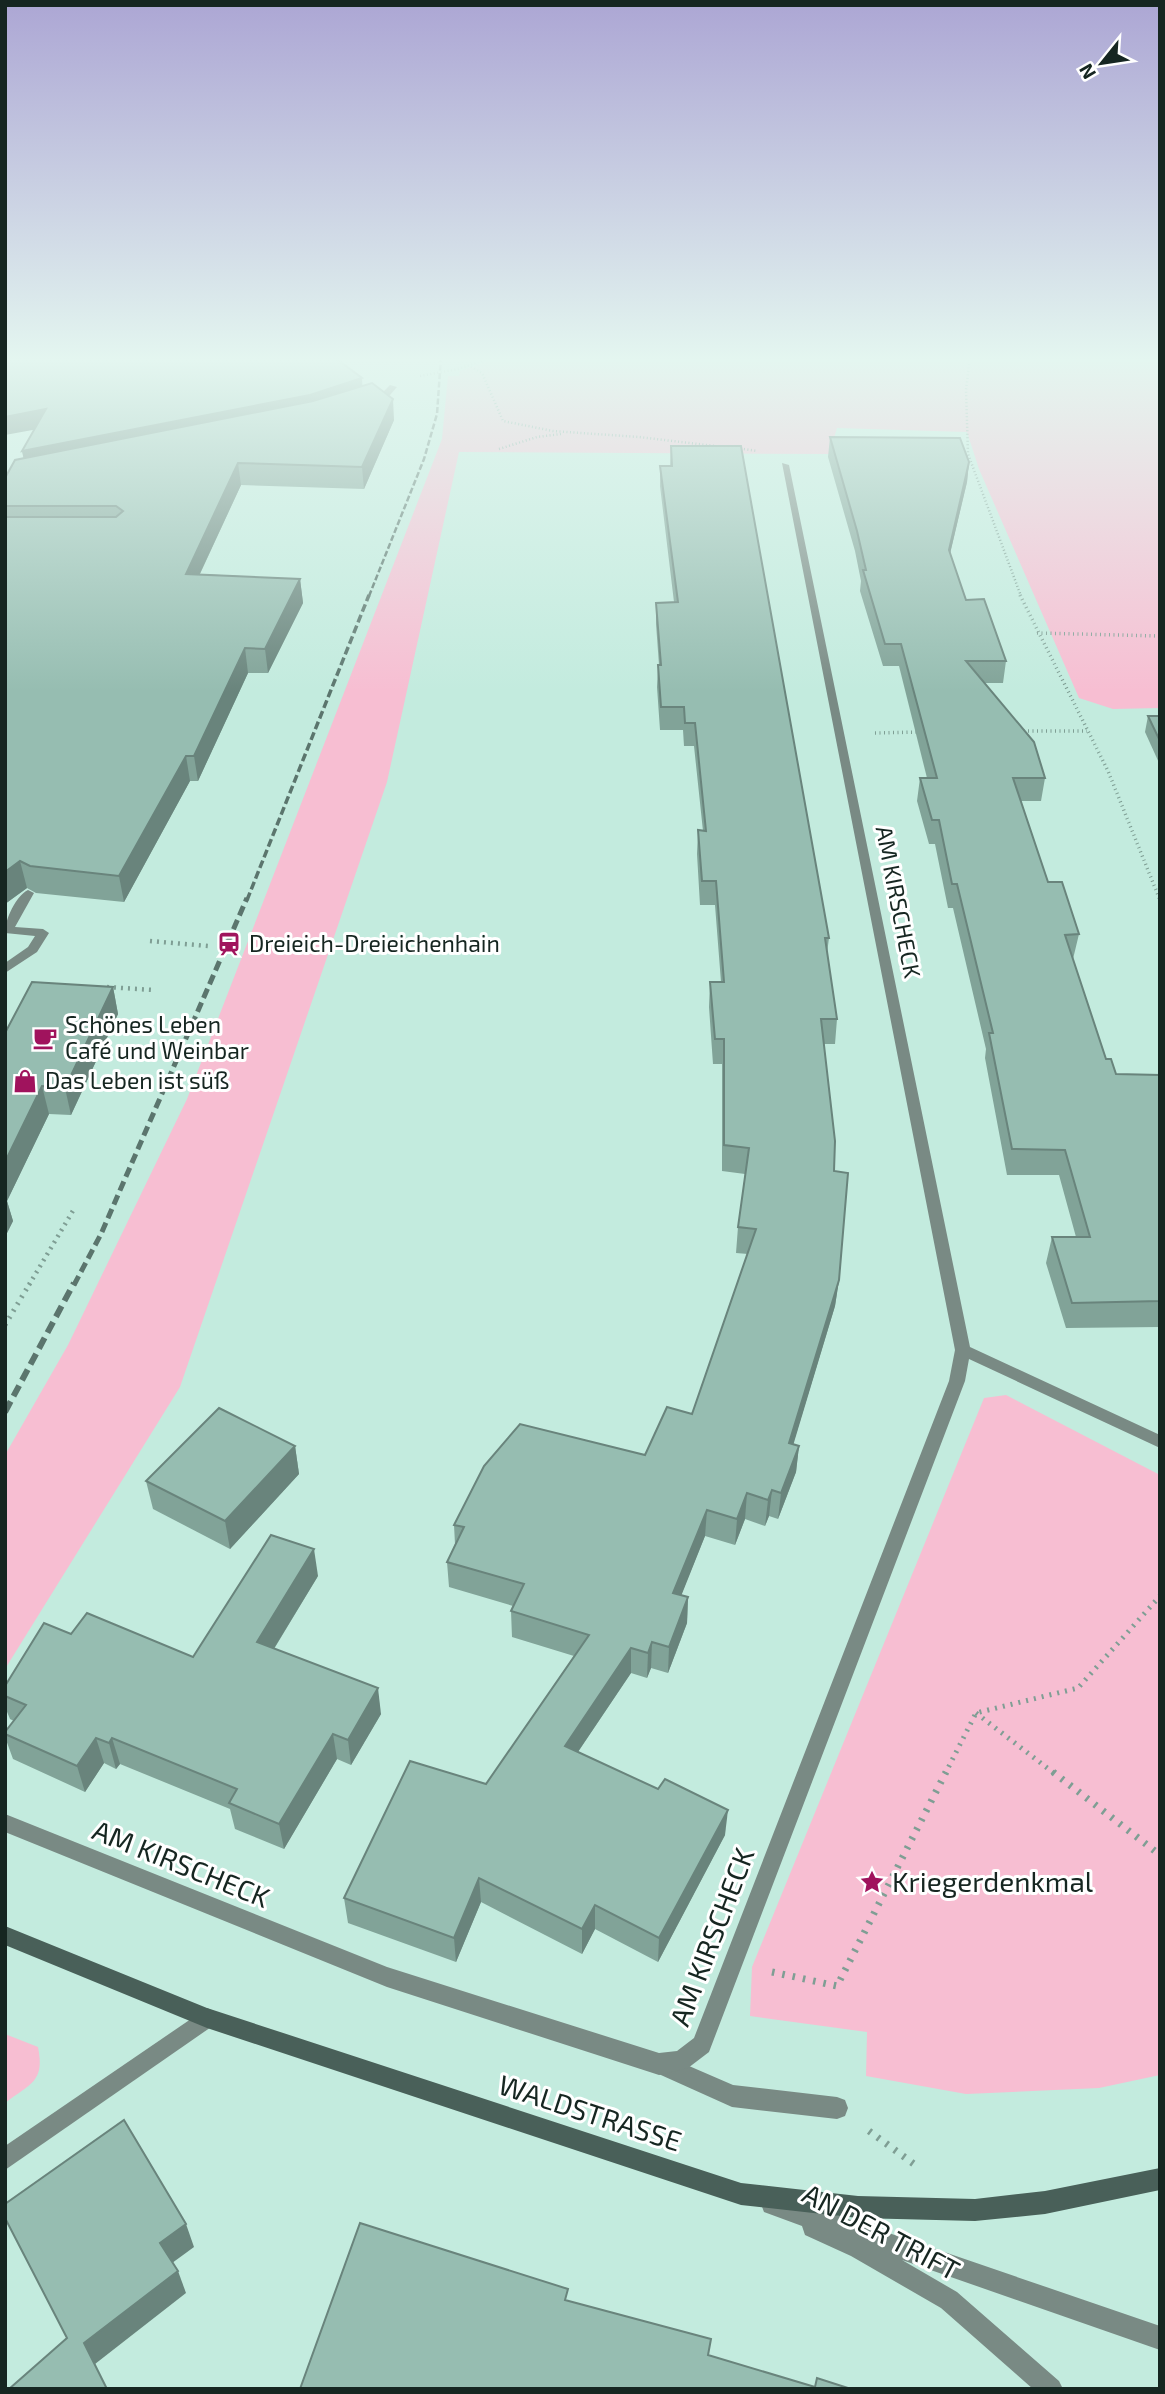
<svg xmlns="http://www.w3.org/2000/svg" width="1165" height="2394" viewBox="0 0 1165 2394" font-family="'Exo 2',sans-serif">
	<style>
		.green { fill: #f7bed2 }
		.lines { fill: none; stroke-linecap: round; stroke-linejoin: round }
		.path-far4 { stroke: #7f9e94; stroke-width: 2.5; stroke-dasharray: 1 2.5; stroke-linecap: butt }
		.path-far3 { stroke: #7f9e94; stroke-width: 3.5; stroke-dasharray: 1 3.5; stroke-linecap: butt }
		.path-far2 { stroke: #7f9e94; stroke-width: 4.5; stroke-dasharray: 2 5; stroke-linecap: butt }
		.path-far1 { stroke: #7f9e94; stroke-width: 5; stroke-dasharray: 2 6; stroke-linecap: butt }
		.path { stroke: #7f9e94; stroke-width: 7; stroke-dasharray: 2.5 8; stroke-linecap: butt }
		.lane { fill: #798a84; fill-rule: evenodd }
		.street { fill: #798a84; fill-rule: evenodd }
		.secondary { fill: #496059; fill-rule: evenodd }
		.rail-far3 { stroke: #5b756d; stroke-width: 2.5; stroke-dasharray: 6 2.5; stroke-linecap: butt }
		.rail-far2 { stroke: #5b756d; stroke-width: 3.5; stroke-dasharray: 8 3.5; stroke-linecap: butt }
		.rail-far1 { stroke: #5b756d; stroke-width: 5; stroke-dasharray: 10 5; stroke-linecap: butt }
		.rail { stroke: #5b756d; stroke-width: 6; stroke-dasharray: 12 6; stroke-linecap: butt }
		.wall { fill: #81a398 }
		.shaded-wall { fill: #69847c }
		.building { fill: #96bdb1; stroke: #69847c; stroke-width: 2 }
		.labels { text-anchor: middle; stroke-width: 6; stroke-linejoin: round; paint-order: stroke }
		.street-label { font-size: 23px; fill: #162621; stroke: #fff }
		.poi-label { font-size: 23px; fill: #162621; stroke: #fff; text-anchor: start }
		.near-street-label { font-size: 28px; fill: #162621; stroke: #fff }
		.near-poi-label { font-size: 28px; fill: #162621; stroke: #fff; text-anchor: start }
	</style>
	<rect width="100%" height="100%" fill="#c3ebde"/>
	<g class="green">
		<polygon points="500,357 1160,357 1160,708 1113,709 1079,698 979,469 967,432 837,428 829,454 459,452 387,782 180,1387 5,1669 5,1455 68,1345 187,1099 442,439 448,376 459,376 460,371"/>
		<polygon points="1006,1395 1160,1475 1160,2075 1099,2088 966,2094 866,2076 867,2032 750,2016 752,1967 984,1398"/>
		<path d="M5,2034l33,13c7,35 -7,36 -33,56z"/>
	</g>
	<g class="lines">
		<g class="path-far4">
			<polyline points="970,357 966,390 968,454 1021,596"/>
			<polyline points="468,365 482,373 503,421 553,431 639,437 715,446"/>
			<polyline points="420,376 458,369 493,357"/>
			<polyline points="737,448 757,451"/>
			<polyline points="499,449 537,437 561,434"/>
		</g>
		<g class="path-far3">
			<polyline points="1020,595 1108,771 1160,900"/>
			<polyline points="1037,633 1160,636"/>
			<polyline points="1019,731 1087,731"/>
			<polyline points="875,733 919,732"/>
		</g>
		<g class="path-far2">
			<polyline points="150,941 208,946"/>
			<polyline points="107,987 153,990"/>
			<polyline points="29,1285 74,1209"/>
		</g>
		<g class="path-far1">
			<polyline points="5,1325 30,1283"/>
			<polyline points="976,1713 1055,1774"/>
			<polyline points="945,1774 976,1713 1078,1688 1160,1596"/>
		</g>
		<g class="path">
			<polyline points="1053,1772 1160,1855"/>
			<polyline points="772,1972 837,1986 946,1772"/>
			<polyline points="869,2131 918,2167"/>
		</g>
		<polygon class="lane" points="659,2053 733,2085 837,2097 845,2100 848,2108 845,2116 837,2119 732,2107 652,2071 648,2064 652,2057"/>
		<g class="street">
			<polygon points="390,385 397,387 390,395 369,401 365,399 384,391"/>
			<polygon points="782,463 789,465 970,1347 1160,1435 1160,1448 969,1359 965,1381 709,2052 688,2068 659,2075 387,1987 5,1832 5,1814 387,1967 659,2053 677,2051 694,2038 949,1381 955,1350"/>
			<path d="M28,890l6,3 -19,34 28,2 6,4 -12,19 -32,21v-10l23,-16 7,-11 -30,-3c0,-14 11,-37 23,-43z"/>
			<polygon points="207,2008 214,2011 217,2018 214,2025 5,2170 5,2146"/>
			<polygon points="772,2193 1160,2326 1160,2350 902,2260 957,2292 1059,2381 1063,2389 1033,2389 941,2308 851,2256 805,2235 802,2226 764,2212 761,2204 764,2196"/>
		</g>
		<polygon class="secondary" points="5,1926 207,2008 741,2183 858,2196 975,2199 1045,2191 1160,2168 1160,2190 1045,2214 975,2221 858,2218 741,2205 207,2028 5,1945"/>
		<polyline class="rail-far3" points="369,596 424,459 437,414 441,357"/>
		<polyline class="rail-far2" points="247,900 369,595"/>
		<polyline class="rail-far1" points="74,1285 101,1234 247,898"/>
		<polyline class="rail" points="5,1412 74,1283"/>
	</g>
	<g class="wall">
		<polygon points="5,357 363,386 394,420 364,489 241,485 200,574 300,579 303,603 268,673 248,673 198,781 190,781 124,902 36,893 27,888 5,904 5,478 24,458 22,451 34,430"/>
		<polygon points="830,437 969,462 967,482 950,553 966,600 1006,661 1003,683 984,683 1045,778 1041,801 1021,801 1048,882 1079,934 1073,959 1106,1059 1116,1074 1160,1075 1160,1327 1066,1328 1046,1263 1052,1237 1076,1237 1059,1175 1007,1175 985,1058 986,1049 953,908 948,908 935,844 929,844 917,801 920,778 927,778 899,666 883,666 860,591 861,581 855,551 828,457"/>
		<polygon points="671,446 829,938 827,953 837,1019 835,1044 824,1044 834,1171 839,1280 835,1306 793,1444 799,1446 796,1472 778,1519 769,1516 765,1526 745,1519 735,1545 705,1536 681,1595 688,1597 687,1623 668,1673 651,1668 647,1678 631,1673 578,1752 725,1835 658,1962 595,1929 582,1954 481,1902 456,1962 348,1923 344,1898 486,1784 574,1656 512,1637 511,1611 513,1606 449,1587 447,1562 455,1544 454,1525 645,1455 692,1414 748,1254 736,1253 738,1227 745,1174 722,1171 722,1064 713,1064 709,1007 710,982 721,982 715,905 700,905 697,854 698,830 703,831 694,746 684,746 683,730 660,730 657,687 658,665 659,665 656,624 656,603 674,602 660,486 660,466 670,466"/>
		<polygon points="1148,716 1160,716 1160,765 1145,732"/>
		<polygon points="113,987 118,1014 71,1115 49,1114 7,1201 13,1221 5,1237 5,1033"/>
		<polygon points="295,1446 299,1474 230,1549 153,1509 146,1481"/>
		<polygon points="318,1576 274,1649 381,1714 351,1765 337,1759 284,1849 235,1829 230,1809 120,1764 116,1769 104,1763 85,1792 13,1759 5,1737 5,1732 14,1721 10,1719 5,1707 5,1686 71,1634 193,1657"/>
	</g>
	<g class="shaded-wall">
		<polygon points="362,378 363,396 26,470 22,451"/>
		<polygon points="393,399 394,420 364,489 362,467"/>
		<polygon points="46,409 49,427 5,435 5,417"/>
		<polygon points="969,462 967,482 946,571 949,550"/>
		<polygon points="238,463 241,485 189,597 186,574"/>
		<polygon points="300,579 303,603 268,673 265,649"/>
		<polygon points="245,648 248,673 198,781 194,756"/>
		<polygon points="186,756 190,781 124,902 119,876"/>
		<polygon points="20,861 27,888 5,904 5,872"/>
		<polygon points="113,987 118,1014 71,1115 65,1088"/>
		<polygon points="42,1086 49,1114 7,1201 13,1221 5,1237 5,1162"/>
		<polygon points="839,1280 835,1306 786,1469 789,1443"/>
		<polygon points="295,1446 299,1474 230,1549 225,1521"/>
		<polygon points="799,1446 796,1472 778,1519 781,1493"/>
		<polygon points="772,1490 769,1516 765,1526 768,1500"/>
		<polygon points="747,1493 745,1519 735,1545 737,1519"/>
		<polygon points="707,1510 705,1536 672,1619 673,1593"/>
		<polygon points="314,1549 318,1576 262,1668 257,1642"/>
		<polygon points="688,1597 687,1623 668,1673 669,1647"/>
		<polygon points="652,1642 651,1668 647,1678 648,1653"/>
		<polygon points="631,1648 631,1673 565,1771 565,1746"/>
		<polygon points="378,1688 381,1714 351,1765 348,1740"/>
		<polygon points="333,1734 337,1759 284,1849 279,1824"/>
		<polygon points="96,1738 104,1763 85,1792 77,1766"/>
		<polygon points="112,1738 120,1764 116,1769 109,1743"/>
		<polygon points="728,1810 725,1835 658,1962 659,1938"/>
		<polygon points="479,1878 481,1902 456,1962 454,1938"/>
		<polygon points="595,1905 595,1929 582,1954 582,1929"/>
		<polygon points="186,2224 194,2247 168,2266 160,2243"/>
		<polygon points="178,2271 186,2293 95,2364 84,2343"/>
	</g>
	<g class="building">
		<polygon points="5,357 334,357 362,378 310,395 22,451 46,409 5,417"/>
		<polygon points="372,383 393,399 362,467 238,463 186,574 300,579 265,649 245,648 194,756 186,756 119,876 30,866 20,861 5,872 5,517 116,517 123,511 116,506 5,506 5,478 15,460 313,401"/>
		<polygon points="830,437 960,438 969,462 949,550 966,600 984,599 1006,661 966,661 1034,742 1045,778 1013,778 1048,882 1062,882 1079,934 1065,935 1106,1059 1111,1059 1116,1074 1160,1075 1160,1301 1072,1303 1052,1237 1090,1237 1065,1150 1012,1149 989,1033 993,1033 957,884 952,884 939,820 932,820 920,778 937,778 901,644 885,644 863,570 866,570 857,531"/>
		<polygon points="671,446 741,446 829,938 825,938 837,1019 821,1019 835,1141 834,1171 848,1173 839,1280 789,1443 799,1446 781,1493 772,1490 768,1500 747,1493 737,1519 707,1510 673,1593 688,1597 669,1647 652,1642 648,1653 631,1648 565,1746 658,1789 665,1779 728,1810 659,1938 595,1905 582,1929 479,1878 454,1938 344,1898 410,1761 486,1784 589,1635 511,1611 524,1584 447,1562 464,1527 454,1525 484,1466 520,1424 645,1455 667,1407 692,1414 756,1229 738,1227 749,1148 724,1145 724,1039 715,1039 710,982 724,982 716,881 702,881 698,830 706,831 695,723 685,723 684,707 661,707 658,665 661,665 656,603 678,602 660,466 672,466"/>
		<polygon points="1148,716 1160,716 1160,741"/>
		<polygon points="32,982 113,987 65,1088 42,1086 5,1162 5,1033"/>
		<polygon points="219,1408 295,1446 225,1521 146,1481"/>
		<polygon points="271,1535 314,1549 257,1642 378,1688 348,1740 333,1734 279,1824 229,1803 237,1789 112,1738 109,1743 96,1738 77,1766 5,1734 5,1732 26,1705 5,1696 5,1686 44,1623 71,1634 87,1613 193,1657"/>
		<polygon points="124,2120 186,2224 160,2243 178,2271 84,2343 107,2389 9,2389 67,2338 5,2218 5,2204"/>
		<polygon points="360,2223 568,2289 565,2300 711,2339 708,2355 815,2387 817,2378 851,2389 300,2389"/>
	</g>
	<linearGradient id="sky" x2="0" y2="1"><stop stop-color="#aca6d4"/><stop offset="0.52" stop-color="#e4f6f0"/><stop offset="1" stop-color="#e4f6f0" stop-opacity="0"/></linearGradient>
	<rect width="1165" height="692" fill="url(#sky)"/>
	<defs>
		<g id="station-bare" transform="scale(1.89)"><path d="M-3-6H3Q5-6 5-4V2Q5 4 3 4L4.5 6H3L1.5 4h-3L-3 6H-4.5L-3 4Q-5 4-5 2V-4Q-5-6-3-6ZM-3.5-4v3h7v-3ZM-3.5 1v1.5H-2V1ZM2 1v1.5H3.5V1Z" fill="#a0135d" stroke="#fff" stroke-width="2.5" paint-order="stroke"/></g>
		<g id="cafe-bare" transform="scale(1.89)"><path d="M-5.5-4.5H6V0H3Q3 3.5 0 3.5H-2.5Q-5.5 3.5-5.5 0ZM3-3.2v2h1.7v-2ZM-6 4.5H4V6H-6Z" fill="#a0135d" stroke="#fff" stroke-width="2.5" paint-order="stroke"/></g>
		<g id="shop-bare" transform="scale(1.89)"><path d="M-5-2.5h2.3a2.7 3.5 0 0 1 5.4 0H5L5.5 6h-11ZM-1.5-2.5h3a1.5 2.3 0 0 0-3 0Z" fill="#a0135d" stroke="#fff" stroke-width="2.5" paint-order="stroke"/></g>
		<g id="sight-bare" transform="scale(1.89)"><path d="M0-6L1.8-2.2L6-1.7L2.9 1.2L3.7 5.4L0 3.3L-3.7 5.4L-2.9 1.2L-6-1.7L-1.8-2.2Z" fill="#a0135d" stroke="#fff" stroke-width="2.5" paint-order="stroke"/></g>
	</defs>
	<g fill-rule="evenodd">
		<use href="#station-bare" x="229" y="944"/>
		<use href="#cafe-bare" x="45" y="1038"/>
		<use href="#shop-bare" x="25" y="1081"/>
		<use href="#sight-bare" x="872" y="1882"/>
	</g>
	<g class="labels">
		<g class="street-label">
			<text transform="translate(898 902) rotate(79)" y="8">AM KIRSCHECK</text>
		</g>
		<g class="poi-label">
			<text x="249" y="952">Dreieich-Dreieichenhain</text>
			<text x="65" y="1033">Schönes Leben<tspan x="65" dy="26">Café und Weinbar</tspan></text>
			<text x="45" y="1089">Das Leben ist süß</text>
		</g>
		<g class="near-street-label">
			<text transform="translate(181 1864) rotate(22)" y="10">AM KIRSCHECK</text>
			<text transform="translate(712 1937) rotate(-69)" y="10">AM KIRSCHECK</text>
			<text transform="translate(590 2113) rotate(18)" y="10">WALDSTRASSE</text>
			<text transform="translate(881 2232) rotate(28)" y="10">AN DER TRIFT</text>
		</g>
		<g class="near-poi-label">
			<text x="892" y="1892">Kriegerdenkmal</text>
		</g>
	</g>
	<rect width="1165" height="2394" fill="none" stroke="#162621" stroke-width="14"/>
	<g transform="translate(1102 63) rotate(240)" stroke="#ffffff" stroke-width="5" paint-order="stroke">
	<path d="M0-5L12 26L0 18L-12 26Z" fill="#162621"/>
	<text y="-10" font-size="19" font-weight="bold" text-anchor="middle" fill="#162621">N</text>
	</g>
</svg>
